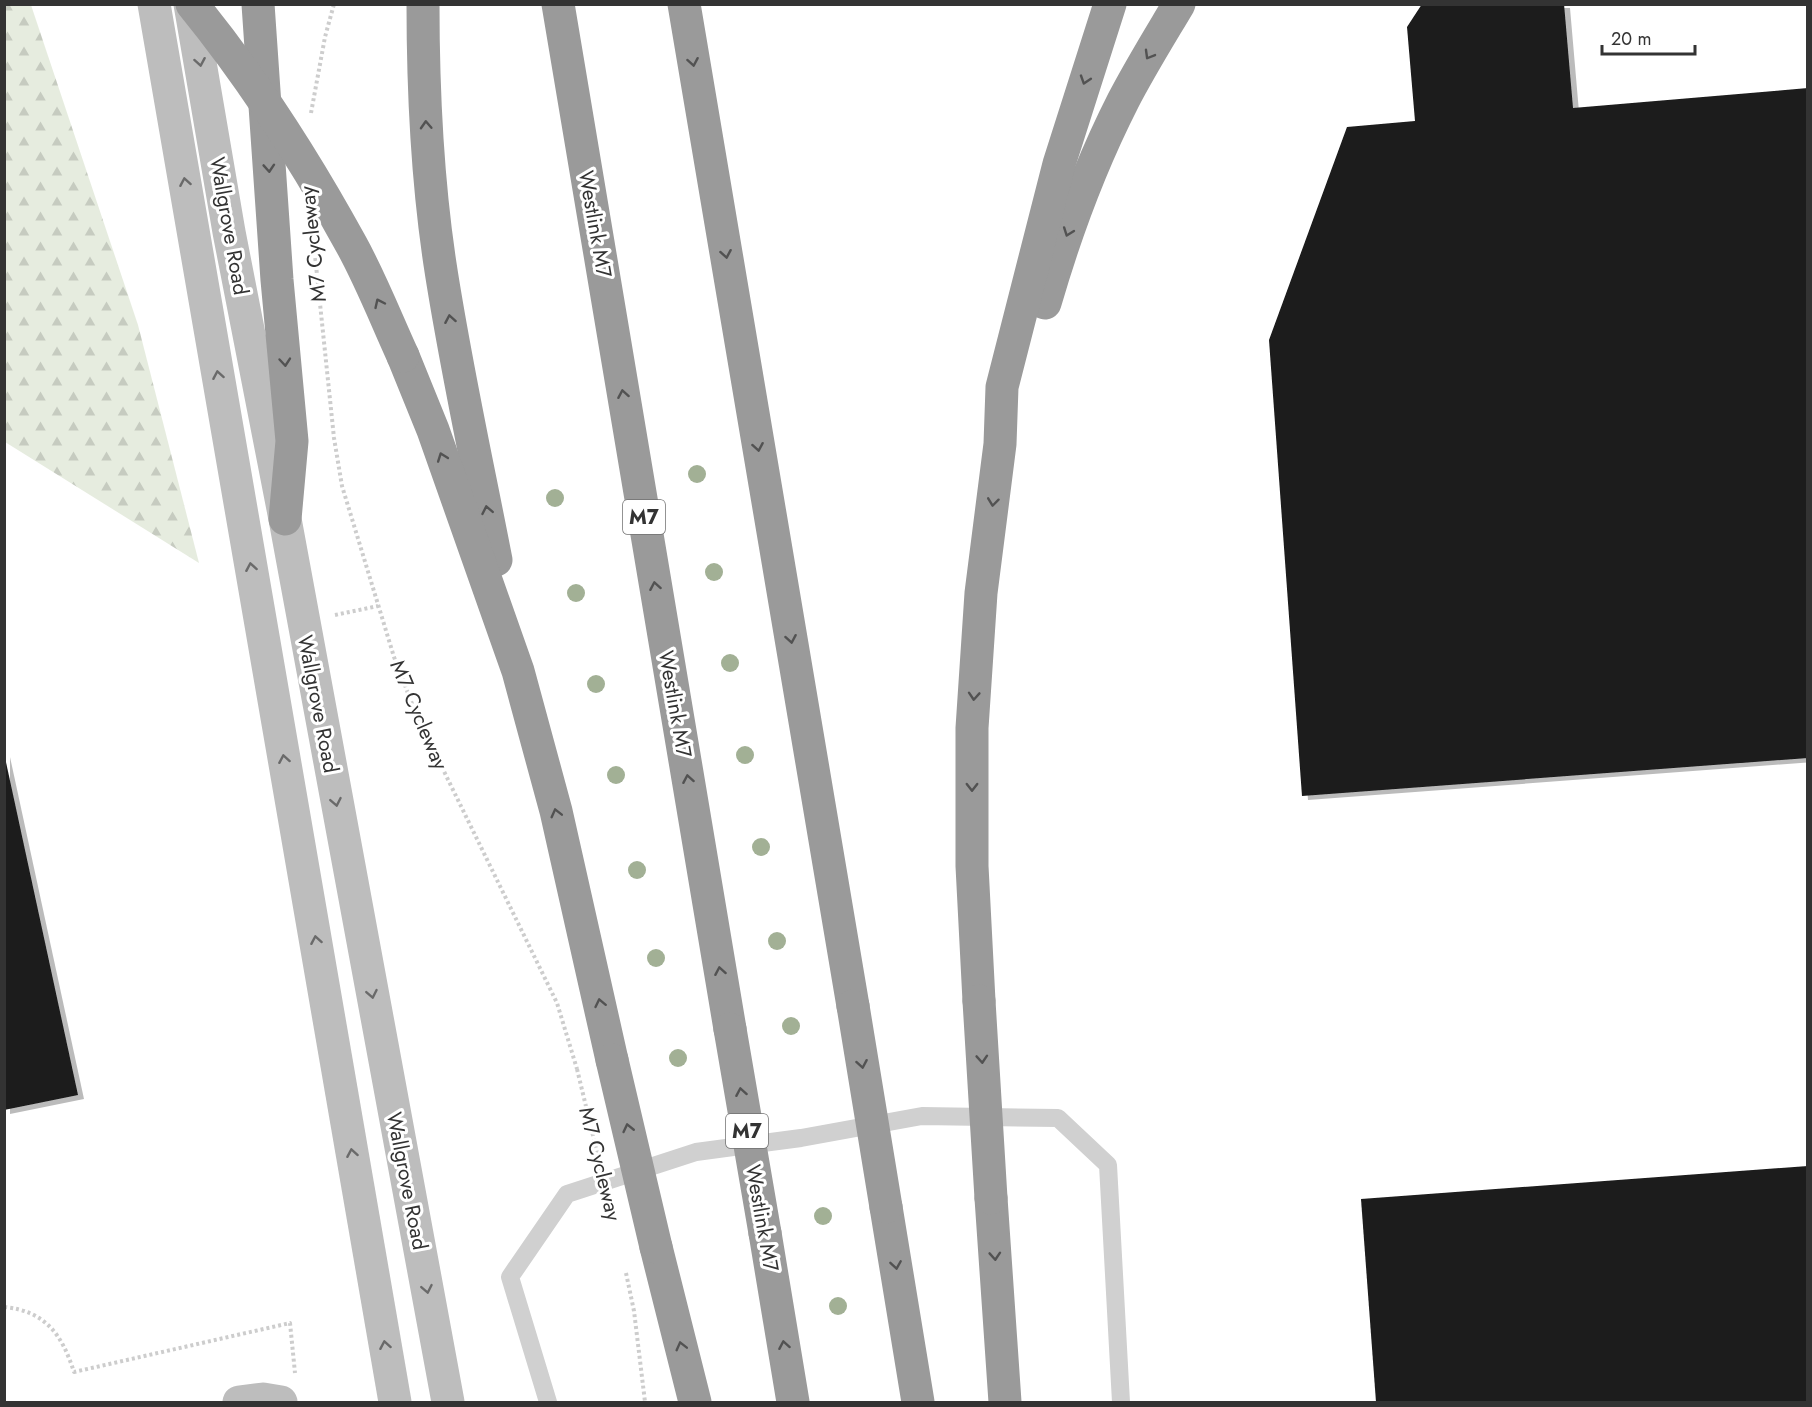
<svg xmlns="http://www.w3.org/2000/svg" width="1812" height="1407" viewBox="0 0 1812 1407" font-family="Jost,sans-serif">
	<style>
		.forest { fill: url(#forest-firs) }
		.building { fill: #1a1a1a; filter: url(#shadow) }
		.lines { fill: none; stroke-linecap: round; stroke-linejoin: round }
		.path { stroke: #cdcdcd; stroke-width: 4; stroke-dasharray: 3 3; stroke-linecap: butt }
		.service { stroke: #d0d0d0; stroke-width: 18 }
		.secondary { stroke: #bdbdbd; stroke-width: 33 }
		.motorway { stroke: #9a9a9a; stroke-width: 33 }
		.path-bridge { stroke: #cdcdcd; stroke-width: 4; stroke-dasharray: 3 3; stroke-linecap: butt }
		.motorway-bridge { stroke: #9a9a9a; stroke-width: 33 }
		.tree { fill: #a2b095 }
		.oneway { stroke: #525252 }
		.oneway2 { stroke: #6a6a6a }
		.labels { text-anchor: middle; stroke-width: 6; stroke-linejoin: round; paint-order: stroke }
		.shield { fill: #fff; stroke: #707070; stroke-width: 1.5 }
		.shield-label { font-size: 20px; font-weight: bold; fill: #333 }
		.street-label { font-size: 21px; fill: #333; stroke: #fff }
	</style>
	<defs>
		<pattern id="forest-firs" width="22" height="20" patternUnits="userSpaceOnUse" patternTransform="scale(1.5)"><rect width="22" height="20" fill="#e6ecdf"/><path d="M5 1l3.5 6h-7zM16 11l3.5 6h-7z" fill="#c6cbc0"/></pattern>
		<filter id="shadow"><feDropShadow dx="6" dy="4" stdDeviation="0" flood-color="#0004"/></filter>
	</defs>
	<rect width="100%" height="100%" fill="#fff"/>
	<polygon class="forest" points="4,5 31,5 138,325 199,563 5,442"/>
	<g class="building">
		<polygon points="1422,4 1564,4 1573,108 1808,88 1808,758 1302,796 1269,340 1347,127 1415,121 1407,27"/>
		<polygon points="4,753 78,1095 4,1110"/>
		<polygon points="1808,1166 1808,1402 1376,1402 1361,1199"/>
	</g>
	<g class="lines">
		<g class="path">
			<polyline points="311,113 325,37 334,4"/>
			<polyline points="314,246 334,438 342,486 394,657 416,714 557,1003 577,1069"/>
			<polyline points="335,615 378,606"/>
			<polyline points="626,1273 634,1311 645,1402"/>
			<path d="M4,1307c42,4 58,28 70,65l216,-49 5,50"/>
		</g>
		<polyline class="service" points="548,1402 510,1277 567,1194 696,1152 801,1138 922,1116 1058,1118 1108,1165 1121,1402"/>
		<g class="secondary">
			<polyline points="154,4 395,1402"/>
			<polyline points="190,4 229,232 285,519 448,1402"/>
			<polyline points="239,1402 263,1399 281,1402"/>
		</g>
		<g class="motorway">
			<polyline points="258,4 277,280 292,441 285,519"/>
			<path d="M423,4c0,87 4,174 17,260 15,99 37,198 56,296"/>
			<polyline points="558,4 730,1029"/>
			<polyline points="684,4 853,1006"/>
			<path d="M1045,303c20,-69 46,-139 78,-202 17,-33 37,-65 56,-97"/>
			<polyline points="403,356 433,430 518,671 556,811 612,1060"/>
			<polyline points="979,1001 972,866 972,728 981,593 1000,444 1002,387 1059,164 1110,4"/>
			<polyline points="991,1198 1005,1402"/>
			<polyline points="886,1207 918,1402"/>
			<polyline points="765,1233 793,1402"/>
			<polyline points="656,1247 695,1402"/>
		</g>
		<polyline class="path-bridge" points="577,1069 602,1173"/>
		<g class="motorway-bridge">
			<path d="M192,4c61,75 113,156 159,240 20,36 35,75 52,112"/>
			<polyline points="979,1001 991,1198"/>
			<polyline points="853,1006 886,1207"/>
			<polyline points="730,1029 765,1233"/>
			<polyline points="612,1060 656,1247"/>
		</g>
	</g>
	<g class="tree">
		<circle cx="697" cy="474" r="9"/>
		<circle cx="555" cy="498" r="9"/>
		<circle cx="714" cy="572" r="9"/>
		<circle cx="576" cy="593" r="9"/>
		<circle cx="730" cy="663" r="9"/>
		<circle cx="596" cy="684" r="9"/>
		<circle cx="745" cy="755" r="9"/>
		<circle cx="616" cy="775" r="9"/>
		<circle cx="761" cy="847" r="9"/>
		<circle cx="637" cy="870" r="9"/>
		<circle cx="777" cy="941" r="9"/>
		<circle cx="656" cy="958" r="9"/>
		<circle cx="791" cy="1026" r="9"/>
		<circle cx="678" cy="1058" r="9"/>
		<circle cx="823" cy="1216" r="9"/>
		<circle cx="838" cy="1306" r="9"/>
	</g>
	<defs><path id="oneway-chevron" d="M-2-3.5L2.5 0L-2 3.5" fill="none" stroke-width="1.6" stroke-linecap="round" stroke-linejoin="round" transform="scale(1.5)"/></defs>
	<g class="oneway">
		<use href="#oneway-chevron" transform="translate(1149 55) rotate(120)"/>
		<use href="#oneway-chevron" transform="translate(693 62) rotate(80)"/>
		<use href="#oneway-chevron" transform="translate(1085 80) rotate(108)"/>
		<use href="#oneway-chevron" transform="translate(426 125) rotate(-93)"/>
		<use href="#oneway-chevron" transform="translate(269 168) rotate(86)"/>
		<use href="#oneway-chevron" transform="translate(1068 232) rotate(110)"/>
		<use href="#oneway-chevron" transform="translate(726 254) rotate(80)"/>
		<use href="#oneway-chevron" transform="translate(379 303) rotate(-115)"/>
		<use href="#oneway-chevron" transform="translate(450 319) rotate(-100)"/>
		<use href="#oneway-chevron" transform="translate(285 362) rotate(85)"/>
		<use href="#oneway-chevron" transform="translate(623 394) rotate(-100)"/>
		<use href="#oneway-chevron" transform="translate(758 447) rotate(80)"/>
		<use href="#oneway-chevron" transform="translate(442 457) rotate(-110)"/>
		<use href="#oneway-chevron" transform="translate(993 502) rotate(97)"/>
		<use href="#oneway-chevron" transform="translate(487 510) rotate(-101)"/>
		<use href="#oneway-chevron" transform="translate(655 586) rotate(-100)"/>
		<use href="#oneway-chevron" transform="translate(791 639) rotate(80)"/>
		<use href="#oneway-chevron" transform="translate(974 696) rotate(94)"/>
		<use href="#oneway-chevron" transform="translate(688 779) rotate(-100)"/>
		<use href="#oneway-chevron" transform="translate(972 787) rotate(90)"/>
		<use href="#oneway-chevron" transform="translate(556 813) rotate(-104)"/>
		<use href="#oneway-chevron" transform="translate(720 971) rotate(-100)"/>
		<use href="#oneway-chevron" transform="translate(600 1003) rotate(-102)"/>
		<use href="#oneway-chevron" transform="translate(982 1059) rotate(86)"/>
		<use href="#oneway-chevron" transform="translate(862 1064) rotate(80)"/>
		<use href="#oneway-chevron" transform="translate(741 1092) rotate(-100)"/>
		<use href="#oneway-chevron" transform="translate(628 1128) rotate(-103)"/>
		<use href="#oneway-chevron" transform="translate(995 1256) rotate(86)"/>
		<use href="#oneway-chevron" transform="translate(896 1265) rotate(81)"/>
		<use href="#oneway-chevron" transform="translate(784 1345) rotate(-100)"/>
		<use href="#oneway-chevron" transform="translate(681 1346) rotate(-104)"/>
	</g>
	<g class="oneway2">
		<use href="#oneway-chevron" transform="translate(200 62) rotate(80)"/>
		<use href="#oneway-chevron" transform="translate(185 182) rotate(-100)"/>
		<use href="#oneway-chevron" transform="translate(218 375) rotate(-100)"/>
		<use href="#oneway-chevron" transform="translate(251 567) rotate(-100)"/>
		<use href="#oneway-chevron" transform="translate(284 759) rotate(-100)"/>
		<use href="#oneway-chevron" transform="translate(336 802) rotate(79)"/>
		<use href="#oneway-chevron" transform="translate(316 940) rotate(-100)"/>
		<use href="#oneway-chevron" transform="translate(372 994) rotate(79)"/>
		<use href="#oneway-chevron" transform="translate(352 1153) rotate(-100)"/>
		<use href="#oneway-chevron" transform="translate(427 1289) rotate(79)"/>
		<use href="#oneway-chevron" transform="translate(385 1345) rotate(-100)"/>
	</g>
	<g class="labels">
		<g class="shield">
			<rect x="623" y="500" width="42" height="34" rx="4.5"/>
			<rect x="726" y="1114" width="42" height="34" rx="4.5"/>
		</g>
		<g class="shield-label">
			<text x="644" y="524">M7</text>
			<text x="747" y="1138">M7</text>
		</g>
		<g class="street-label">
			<text transform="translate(595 224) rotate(80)" y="7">Westlink M7</text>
			<text transform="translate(229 226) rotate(80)" y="7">Wallgrove Road</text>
			<text transform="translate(313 244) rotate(-96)" y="7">M7 Cycleway</text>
			<text transform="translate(318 704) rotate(79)" y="7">Wallgrove Road</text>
			<text transform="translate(675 704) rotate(80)" y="7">Westlink M7</text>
			<text transform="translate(419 715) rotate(67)" y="7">M7 Cycleway</text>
			<text transform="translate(600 1164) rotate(76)" y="7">M7 Cycleway</text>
			<text transform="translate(407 1181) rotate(79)" y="7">Wallgrove Road</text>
			<text transform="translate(762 1218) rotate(80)" y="7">Westlink M7</text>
		</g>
	</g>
	<rect width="1812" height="1407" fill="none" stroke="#333333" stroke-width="12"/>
	<path d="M1602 45v9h93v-9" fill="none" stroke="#333333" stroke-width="3"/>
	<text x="1611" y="45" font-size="18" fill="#333333" stroke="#ffffff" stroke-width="4.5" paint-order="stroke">20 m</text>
</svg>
